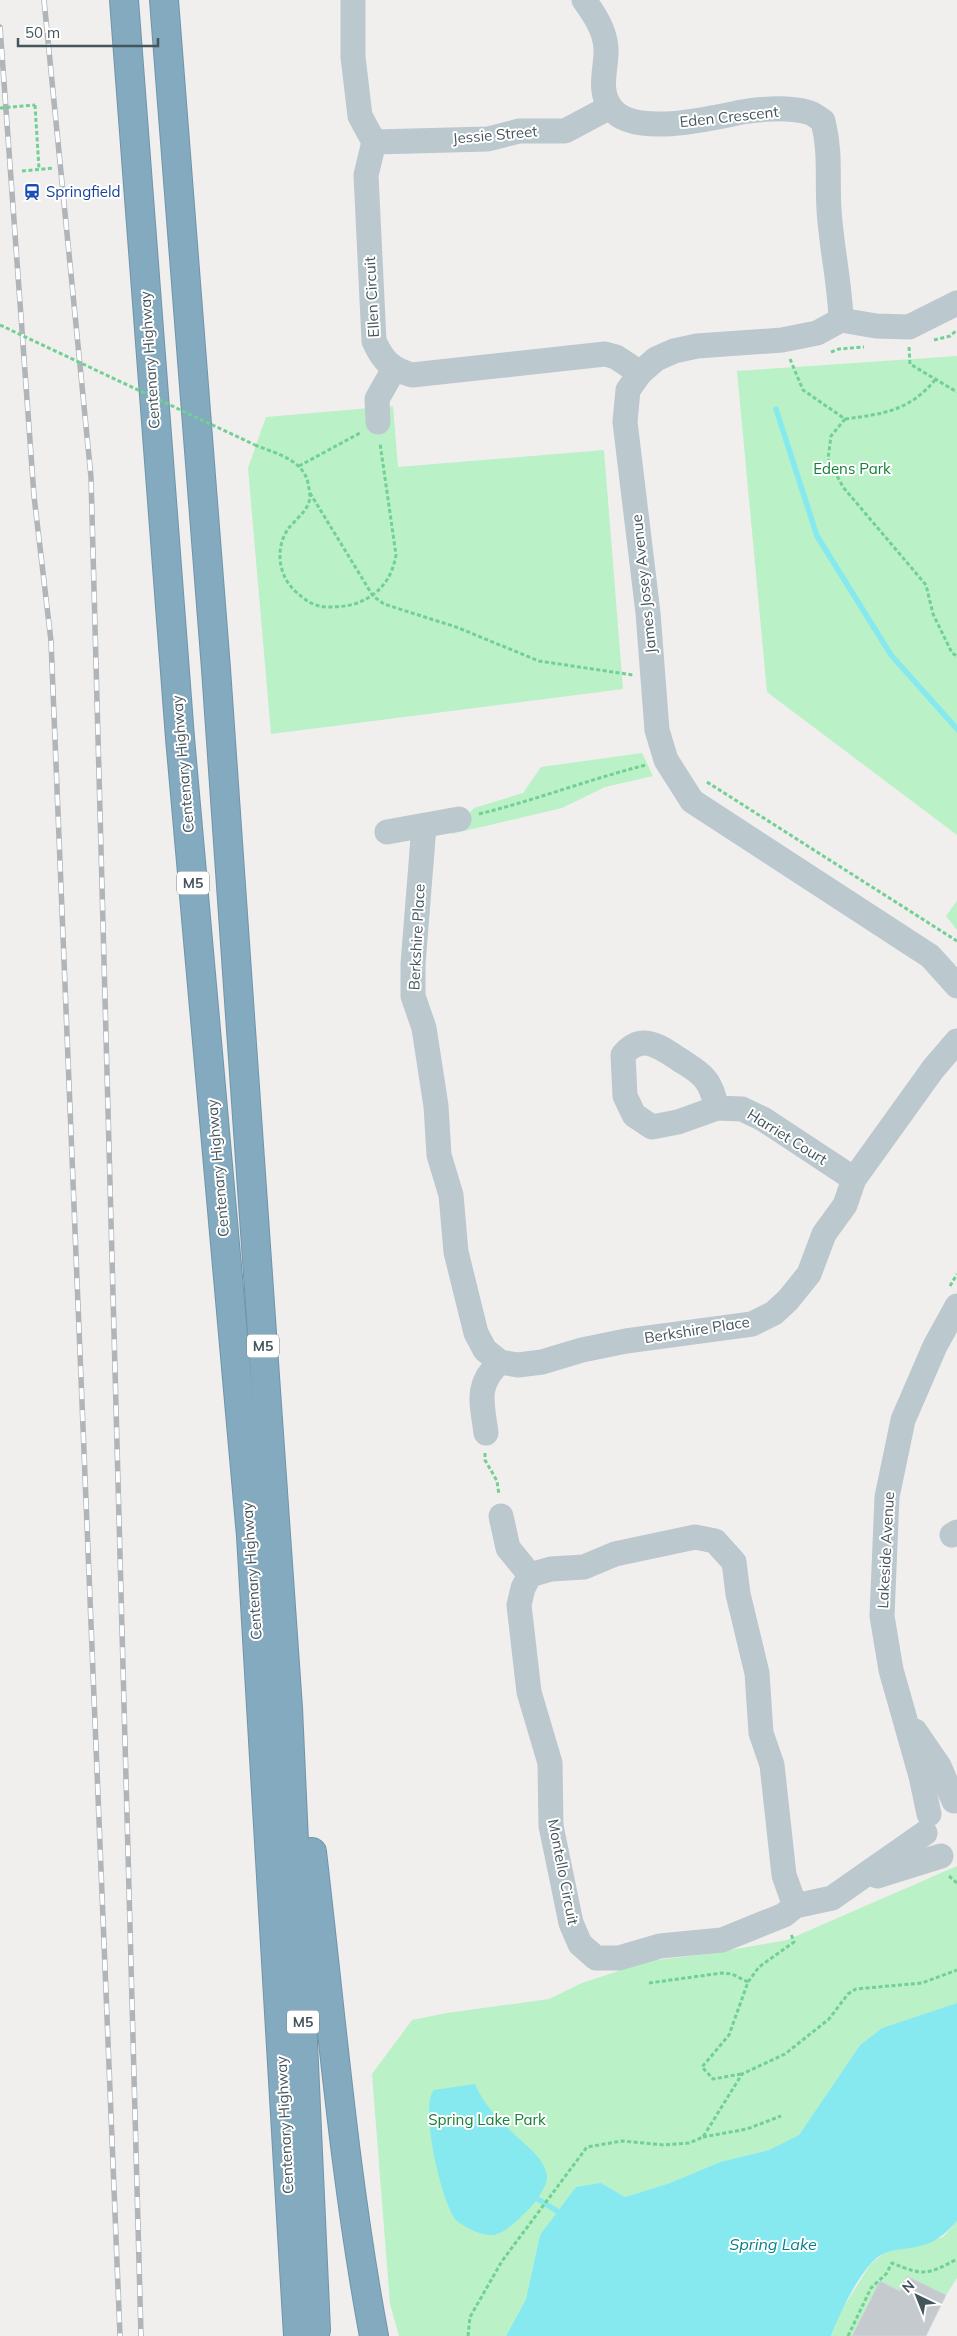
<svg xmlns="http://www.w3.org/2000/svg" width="957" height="2336" viewBox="0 0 957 2336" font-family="Mulish,sans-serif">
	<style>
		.green { fill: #baf1c7 }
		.water { fill: #85e9ef }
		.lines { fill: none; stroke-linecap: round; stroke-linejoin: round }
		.stream { stroke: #85e9ef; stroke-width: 5.5 }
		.building { fill: #c5cace; stroke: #d2d5da }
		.highway-casing { stroke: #6f95ab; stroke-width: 30 }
		.path { stroke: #71d093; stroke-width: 3; stroke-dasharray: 4 2.5; stroke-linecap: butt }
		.minor { stroke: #bbc8ce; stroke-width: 25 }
		.highway { stroke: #84aabf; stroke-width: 28 }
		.rail-casing { stroke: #b0b5b9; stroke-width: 5.5 }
		.rail { stroke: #fff; stroke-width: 4; stroke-dasharray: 11; stroke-linecap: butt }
		.path-bridge { stroke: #71d093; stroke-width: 3; stroke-dasharray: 4 2.5; stroke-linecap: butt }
		.labels { text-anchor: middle; stroke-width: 4; stroke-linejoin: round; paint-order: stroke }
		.shield { fill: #fff; stroke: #7d888d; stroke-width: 1 }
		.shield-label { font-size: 14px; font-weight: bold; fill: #45555c }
		.street-label { font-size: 15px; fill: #45555c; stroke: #fff }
		.transit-label { font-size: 15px; fill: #164399; stroke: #fff; text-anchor: start }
		.park-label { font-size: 15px; fill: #138139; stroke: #fff }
		.water-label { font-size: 16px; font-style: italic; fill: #098087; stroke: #fff }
	</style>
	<rect width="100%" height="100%" fill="#f1eeee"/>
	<g class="green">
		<polygon points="957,356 957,835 767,692 737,371"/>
		<polygon points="393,406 398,467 604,450 623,689 271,734 248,468 266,417"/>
		<polygon points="642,753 653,776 605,787 562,808 451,834 474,808 523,793 541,767"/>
		<polygon points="957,901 957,930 946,916"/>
		<polygon points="957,1866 957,2003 882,2028 860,2045 799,2135 769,2150 720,2162 670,2183 625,2197 601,2183 540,2235 526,2299 506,2336 399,2336 390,2304 372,2074 412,2020 447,2013 549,1999 582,1983 649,1961 707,1954 787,1940"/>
		<polygon points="957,2221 957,2278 946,2295 907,2276 900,2291 880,2281 852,2336 831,2336 841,2311 870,2265 884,2253 943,2237"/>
	</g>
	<g class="water">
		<path d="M957,2003v218c-12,13 -23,23 -41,26 -10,2 -21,2 -31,6 -22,8 -46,62 -54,83h-325l20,-37 14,-64 36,-48 25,-4 24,14 45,-14 50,-21 49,-12 30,-15 61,-90 22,-17z"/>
		<path d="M475,2084c8,19 22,34 37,48 13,13 32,25 35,44 1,10 -13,29 -21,36 -9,8 -21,22 -34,23 -10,1 -28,-8 -35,-14 -15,-15 -38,-115 -23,-131z"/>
	</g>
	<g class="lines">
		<g class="stream">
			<polyline points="776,409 817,536 891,655 957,729"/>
			<polyline points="536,2198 557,2211"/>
		</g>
	</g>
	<polygon class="building" points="907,2276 946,2295 926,2336 852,2336 880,2281 900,2291"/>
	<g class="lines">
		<g class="highway-casing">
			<g id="highway">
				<polyline points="124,0 180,738 251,1536 298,2336"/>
				<polyline points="164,0 216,669 288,1708 316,2330"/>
				<path d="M312,1852c19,161 32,324 62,484"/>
			</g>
		</g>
		<g class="path">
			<polyline points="35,105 39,169"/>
			<polyline points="22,171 54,168"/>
			<polyline points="934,340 950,336 957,330"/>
			<polyline points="909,347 910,364 957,392"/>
			<polyline points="831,352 839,349 864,347"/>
			<polyline points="790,359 803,390 845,419 831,436 828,459 843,487 926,585 933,614 952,653 957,656"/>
			<path d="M845,419c38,-5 64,-8 90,-39"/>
			<path d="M255,445c19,8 48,14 53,38 1,6 3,13 1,19 -3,10 -15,19 -21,27 -13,19 -10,46 7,62 10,9 19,16 33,16 16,0 30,-2 43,-11 15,-10 22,-24 25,-41l-16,-112"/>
			<polyline points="299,466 360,433"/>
			<polyline points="310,493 373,596 384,604 456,627 539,661 633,675"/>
			<polyline points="707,782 957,941"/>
			<path d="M479,814c57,-14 111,-35 167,-49"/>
			<polyline points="950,1286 957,1274"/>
			<polyline points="485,1453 485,1460 497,1481 499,1495"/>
			<polyline points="949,1876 957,1883"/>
			<polyline points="649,1983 722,1973 732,1974 748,1982"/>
			<polyline points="741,2074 713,2079 702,2067 729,2035 748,1982 759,1967 794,1942 791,1934"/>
			<polyline points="703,2137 747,2129 781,2116"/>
			<polyline points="468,2336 470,2317 502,2261 587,2147 622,2141 664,2145 689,2143 703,2137 742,2074 785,2054 829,2019 848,1994 856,1989 922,1983 957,1970"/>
			<path d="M848,2336l23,-48 15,-14 6,-11c31,13 36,12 65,-4"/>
		</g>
		<g class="minor">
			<path d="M353,0v57l7,59 14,26 -8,33 8,166c9,20 17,28 38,34l193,-21 11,3 24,16"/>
			<path d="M584,0c10,14 21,30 22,48 1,20 -9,42 5,60 22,30 100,10 131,4 19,-3 46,-5 65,0 6,1 11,6 16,9 8,32 4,56 6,88 2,37 11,74 12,111"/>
			<polyline points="374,142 488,139 519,131 565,131 610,107"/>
			<polyline points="957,303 909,327 876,326 841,320 817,333 782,340 697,346 674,351 656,359 640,373 628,390 625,422 648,613 657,730 666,760 692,801 930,956 957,986"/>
			<polyline points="378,422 377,399 394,369"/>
			<polyline points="424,826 413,964 413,996 424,1028 436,1106 439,1155 451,1195 456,1252 476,1333 485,1350 500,1362 518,1365 542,1362 582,1350 626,1341 752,1324 774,1313 788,1300 809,1274 824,1234 845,1205 854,1179 933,1069 957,1041"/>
			<polyline points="387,832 459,819"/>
			<path d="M717,1108c-3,-10 -5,-21 -12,-29 -6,-8 -16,-13 -25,-19 -20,-13 -38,-28 -57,-5l2,41 9,19 18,12 26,-5 39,-14 25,1 21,10 91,60"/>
			<path d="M486,1433c-4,-31 -11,-48 14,-71"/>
			<polyline points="501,1516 508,1548 530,1575"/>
			<polyline points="952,1535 957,1532"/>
			<polyline points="915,1731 939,1766 954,1801"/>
			<polyline points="929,1814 921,1776 891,1670 882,1616 887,1497 903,1420 935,1346 957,1306"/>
			<polyline points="877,1876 941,1856"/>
			<polyline points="795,1906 784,1875 772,1765 761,1733 757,1673 738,1594 734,1562 715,1541 695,1537 615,1554 584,1567 551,1569 530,1575 523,1588 519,1605 529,1692 550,1763 551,1826 571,1923 580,1944 596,1958 619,1958 660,1946 722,1940 784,1915 795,1906 832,1898 925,1833"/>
		</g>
		<use href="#highway" class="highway"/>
		<g class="rail-casing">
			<g id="rail">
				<polyline points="44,0 91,477 141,2336"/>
				<polyline points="0,27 34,496 51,641 120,2336"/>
			</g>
		</g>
		<use href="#rail" class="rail"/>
		<g class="path-bridge">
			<polyline points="0,108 35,105"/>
			<polyline points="0,325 255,445"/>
		</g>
	</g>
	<defs>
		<g id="station-bare" transform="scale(1.35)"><path d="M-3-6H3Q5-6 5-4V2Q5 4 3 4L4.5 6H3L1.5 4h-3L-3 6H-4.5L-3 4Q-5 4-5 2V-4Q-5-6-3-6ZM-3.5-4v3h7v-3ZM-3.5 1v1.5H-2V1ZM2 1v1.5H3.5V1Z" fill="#1a4fb4" stroke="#fff" stroke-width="2.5" paint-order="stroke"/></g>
	</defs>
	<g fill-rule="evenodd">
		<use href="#station-bare" x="32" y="192"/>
	</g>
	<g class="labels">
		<g class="shield">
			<rect x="177" y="871.5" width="32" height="23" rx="4"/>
			<rect x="247" y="1334.5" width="32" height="23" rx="4"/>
			<rect x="287" y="2010.5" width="32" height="23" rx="4"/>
		</g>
		<g class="shield-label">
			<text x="193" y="888">M5</text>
			<text x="263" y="1351">M5</text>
			<text x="303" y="2027">M5</text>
		</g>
		<g class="street-label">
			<text transform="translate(729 117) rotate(-6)" y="5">Eden Crescent</text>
			<text transform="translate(495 135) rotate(-5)" y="5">Jessie Street</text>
			<text transform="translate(372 297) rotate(-93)" y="5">Ellen Circuit</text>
			<text transform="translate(150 360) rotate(-94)" y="5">Centenary Highway</text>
			<text transform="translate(644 584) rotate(-96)" y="5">James Josey Avenue</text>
			<text transform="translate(183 764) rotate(-95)" y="5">Centenary Highway</text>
			<text transform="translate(417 937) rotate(-87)" y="5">Berkshire Place</text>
			<text transform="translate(787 1137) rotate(32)" y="5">Harriet Court</text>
			<text transform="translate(218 1168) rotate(-95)" y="5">Centenary Highway</text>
			<text transform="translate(697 1330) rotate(-9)" y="5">Berkshire Place</text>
			<text transform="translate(886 1550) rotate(-87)" y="5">Lakeside Avenue</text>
			<text transform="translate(252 1571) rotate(-94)" y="5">Centenary Highway</text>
			<text transform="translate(563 1872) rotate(79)" y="5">Montello Circuit</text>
			<text transform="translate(285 2125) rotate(-93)" y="5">Centenary Highway</text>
		</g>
		<g class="transit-label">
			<text x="46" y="197">Springfield</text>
		</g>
		<g class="park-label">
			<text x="852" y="474">Edens Park</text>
			<text x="487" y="2125">Spring Lake Park</text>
		</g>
		<g class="water-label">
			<text x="773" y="2250">Spring Lake</text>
		</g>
	</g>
	<g transform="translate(917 2296) rotate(317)" stroke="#ffffff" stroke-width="4" paint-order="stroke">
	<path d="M0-4L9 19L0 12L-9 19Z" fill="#45555c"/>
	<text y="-8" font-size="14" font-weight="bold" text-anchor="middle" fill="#45555c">N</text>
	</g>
	<path d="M18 38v8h140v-8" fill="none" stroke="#45555c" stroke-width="2.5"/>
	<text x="25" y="38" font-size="15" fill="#45555c" stroke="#ffffff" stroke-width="4" paint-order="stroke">50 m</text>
</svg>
